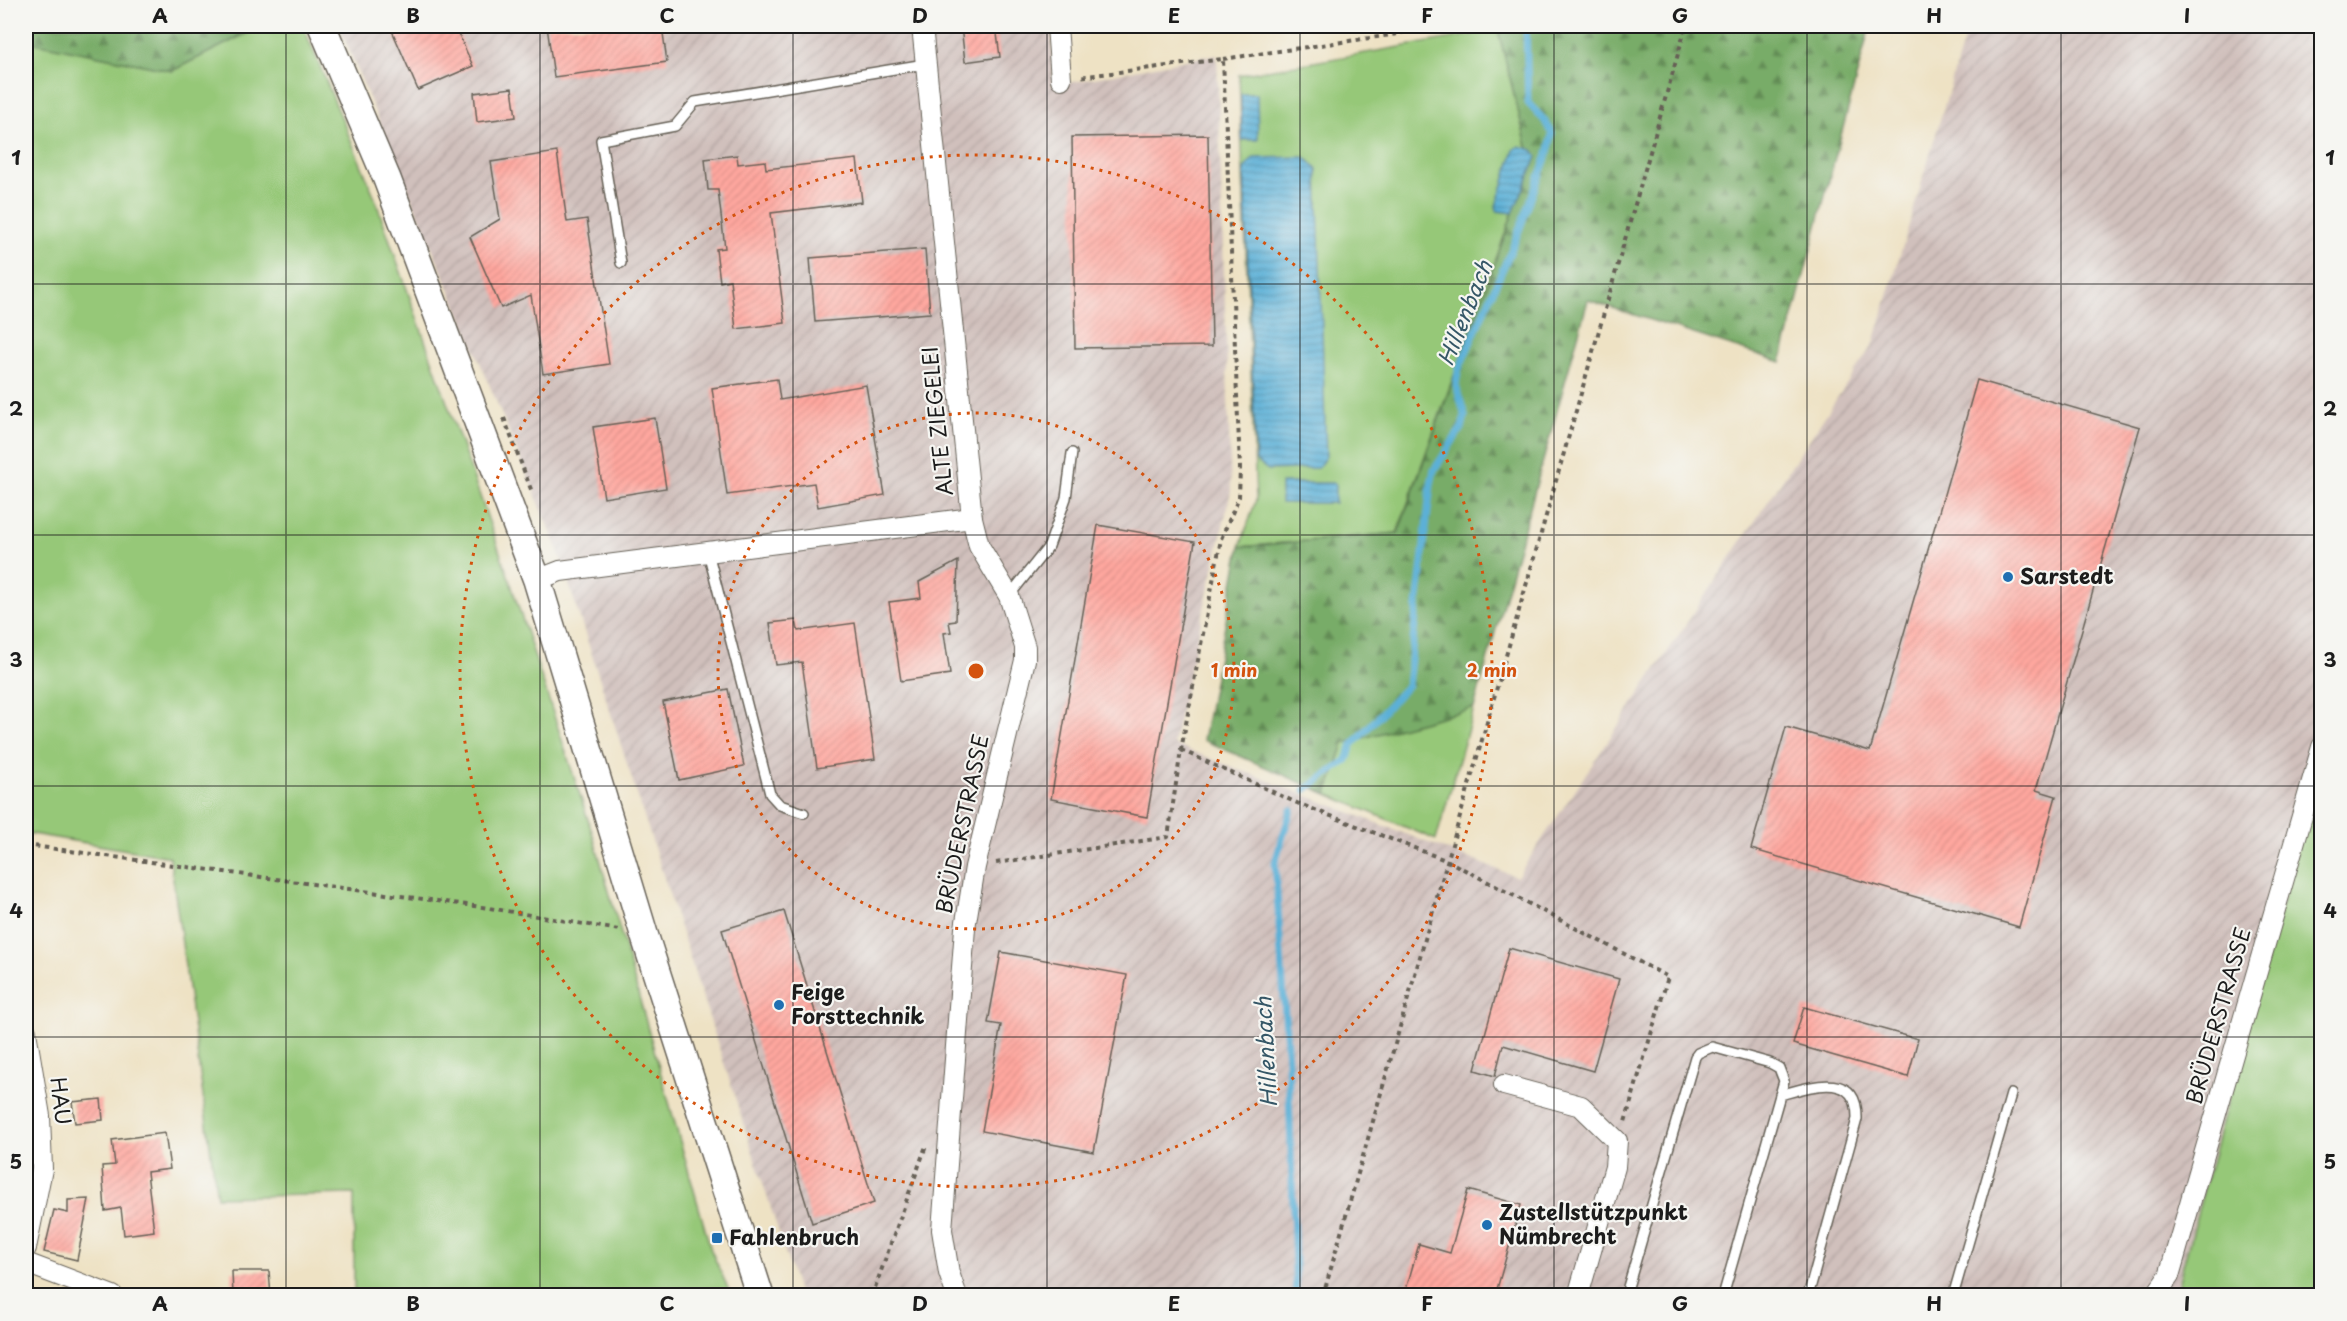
<svg xmlns="http://www.w3.org/2000/svg" width="2347" height="1321" viewBox="0 0 2347 1321" font-family="'Playpen Sans',sans-serif">
	<style>
		.industrial { fill: url(#industrial-furrows) }
		.grass { fill: #96c878; stroke: #59724a; stroke-width: 1.5 }
		.forest { fill: url(#forest-firs); stroke: #4a6442; stroke-width: 1.5 }
		.water { fill: url(#water-rules); stroke: #3c667a; stroke-width: 1.5 }
		.lines { fill: none; stroke-linecap: round; stroke-linejoin: round }
		.stream { stroke: #5bb0d7; stroke-width: 7 }
		.building { fill: url(#building-hatch) }
		.lane-casing { stroke: #666157; stroke-width: 12 }
		.street-casing { stroke: #666157; stroke-width: 22 }
		.secondary-casing { stroke: #666157; stroke-width: 30 }
		.path { stroke: #666157; stroke-width: 4; stroke-dasharray: 4.5 4.5; stroke-linecap: butt }
		.lane { stroke: #fff; stroke-width: 9 }
		.street { stroke: #fff; stroke-width: 20 }
		.secondary { stroke: #fff; stroke-width: 27 }
		.grid { fill: none; stroke: #1c1c1c; stroke-width: 1.5; stroke-opacity: 0.55 }
		.ring { fill: none; stroke: #d4530e; stroke-width: 3; stroke-dasharray: 3 6 }
		.poi-dot { fill: #1f6fb2; stroke: #f6f6f2; stroke-width: 2 }
		.labels { text-anchor: middle; stroke-width: 4.5; stroke-linejoin: round; paint-order: stroke }
		.street-label { font-size: 21px; fill: #1c1c1c; stroke: #f6f6f2 }
		.poi-label { font-size: 21px; font-weight: bold; fill: #1c1c1c; stroke: #f6f6f2; text-anchor: start }
		.water-label { font-size: 22px; font-style: italic; fill: #355767; stroke: #f6f6f2 }
		.centre { fill: #d4530e; stroke: #f6f6f2; stroke-width: 3 }
		.ring-label { font-size: 18px; text-anchor: middle; font-weight: bold; fill: #d4530e; stroke: #f6f6f2; stroke-width: 4.5; stroke-linejoin: round; paint-order: stroke }
		.neatline { fill: none; stroke: #1c1c1c; stroke-width: 2 }
		.grid-label { font-size: 20px; text-anchor: middle; font-weight: bold; fill: #1c1c1c }
	</style>
	<defs>
		<pattern id="industrial-furrows" width="10" height="10" patternUnits="userSpaceOnUse" patternTransform="scale(1.5)"><rect width="10" height="10" fill="#d0c0bc"/><path d="M-1 1l2-2M0 10L10 0M9 11l2-2" fill="none" stroke="#b2a4a1"/></pattern>
		<pattern id="forest-firs" width="22" height="20" patternUnits="userSpaceOnUse" patternTransform="scale(1.5)"><rect width="22" height="20" fill="#78ac68"/><path d="M5 1l3.5 6h-7zM16 11l3.5 6h-7z" fill="#628b55"/></pattern>
		<pattern id="water-rules" width="6" height="5" patternUnits="userSpaceOnUse" patternTransform="scale(1.5)"><rect width="6" height="5" fill="#5bb0d7"/><path d="M0 2.5h6" fill="none" stroke="#4a8eae"/></pattern>
		<pattern id="building-hatch" width="6" height="6" patternUnits="userSpaceOnUse" patternTransform="scale(1.5)"><rect width="6" height="6" fill="#ffa79f"/><path d="M-1 1l2-2M0 6l6-6M5 7l2-2" fill="none" stroke="#da8f88"/></pattern>
	</defs>
	<rect width="100%" height="100%" fill="#f6f6f2"/>
	<filter id="ink" filterUnits="userSpaceOnUse"><feTurbulence type="fractalNoise" baseFrequency=".0167" numOctaves="2"/><feDisplacementMap in="SourceGraphic" scale="12" xChannelSelector="R" yChannelSelector="G"/><feConvolveMatrix kernelMatrix="1 2 1 2 8 2 1 2 1" color-interpolation-filters="sRGB"/></filter>
	<filter id="wash" filterUnits="userSpaceOnUse"><feTurbulence type="fractalNoise" baseFrequency=".008" numOctaves="4" result="noise"/><feDisplacementMap in="SourceGraphic" scale="24" xChannelSelector="R" yChannelSelector="G"/><feGaussianBlur stdDeviation="1.35" result="paint"/><feColorMatrix in="noise" values="0 0 0 0 0 0 0 0 0 0 0 0 0 0 0 0 0 1.4 0 .05"/><feComposite in="paint" operator="in"/></filter>
	<g filter="url(#wash)">
		<rect width="100%" height="100%" fill="#eee2c4"/>
		<polygon class="industrial" points="339,26 1052,26 1053,86 1217,54 1231,491 1173,744 1517,877 1874,343 1968,26 2321,26 2321,751 2174,1295 799,1295 556,544"/>
		<g class="grass">
			<polygon points="261,26 303,26 373,193 510,581 593,835 711,1250 731,1295 354,1295 354,1194 217,1197 170,857 26,833 26,41 172,71"/>
			<polygon points="1498,30 1531,162 1397,533 1240,547 1256,500 1239,75"/>
			<polygon points="1474,708 1436,840 1327,794 1344,743"/>
			<polygon points="2321,761 2321,1295 2175,1295"/>
		</g>
		<g class="forest">
			<polygon points="26,26 261,26 172,71 26,41"/>
			<polygon points="1497,26 1629,26 1636,29 1637,26 1870,26 1781,362 1588,300 1474,708 1344,743 1327,794 1203,740 1240,547 1398,533 1531,162"/>
		</g>
		<g class="water">
			<polygon points="1241,94 1257,94 1258,140 1242,140"/>
			<polygon points="1519,146 1533,150 1537,157 1513,213 1497,211 1496,206 1514,150"/>
			<polygon points="1305,157 1317,169 1326,456 1318,468 1268,470 1256,461 1244,169 1253,158"/>
			<rect x="1281" y="483" width="54" height="20"/>
		</g>
		<g class="lines">
			<g class="stream">
				<polyline points="1305,790 1347,760 1352,745 1408,685 1431,484 1434,470 1462,427 1465,416 1456,385 1458,371 1515,241 1549,150 1552,134 1545,121 1528,103 1526,26"/>
				<polyline points="1291,810 1275,862 1288,1062 1296,1296"/>
			</g>
		</g>
		<g id="blocks">
			<g class="building">
				<polygon points="390,26 455,26 473,66 418,90"/>
				<polygon points="547,26 662,26 667,62 554,77"/>
				<polygon points="961,26 996,26 1000,57 965,62"/>
				<polygon points="512,88 516,117 477,122 474,93"/>
				<polygon points="1208,135 1212,346 1075,348 1072,137"/>
				<polygon points="557,152 567,222 587,219 609,364 543,374 531,295 501,308 470,237 500,219 491,162"/>
				<polygon points="737,155 738,164 765,161 766,169 857,159 862,202 771,213 785,323 736,329 730,280 720,282 716,249 725,248 718,190 708,190 705,159"/>
				<polygon points="925,249 930,313 815,322 810,258"/>
				<polygon points="777,379 780,400 866,385 885,495 818,507 814,483 727,495 712,388"/>
				<polygon points="1977,380 2140,427 2036,790 2056,796 2019,927 1751,849 1786,727 1870,751"/>
				<polygon points="655,418 666,488 604,498 593,427"/>
				<polygon points="1098,525 1195,542 1147,817 1051,799"/>
				<polygon points="958,561 956,621 949,622 951,632 944,633 950,674 901,681 889,602 921,598 919,582"/>
				<polygon points="796,620 798,631 855,623 875,759 817,768 802,662 776,665 770,623"/>
				<polygon points="728,689 744,766 679,780 663,702"/>
				<polygon points="784,911 874,1203 812,1223 722,930"/>
				<polygon points="1509,948 1619,979 1593,1071 1503,1045 1495,1076 1475,1070"/>
				<polygon points="1001,952 1127,975 1094,1152 982,1131 1001,1025 988,1023"/>
				<polygon points="1804,1007 1918,1039 1908,1077 1793,1044"/>
				<polygon points="101,1099 103,1120 75,1123 72,1102"/>
				<polygon points="165,1133 170,1169 147,1172 154,1231 124,1235 121,1208 105,1211 102,1166 115,1165 112,1140"/>
				<polygon points="1468,1190 1521,1205 1495,1296 1415,1296 1405,1293 1419,1244 1450,1253"/>
				<polygon points="89,1199 77,1260 44,1252 54,1210 68,1213 68,1200"/>
				<polygon points="232,1271 269,1271 271,1296 233,1296"/>
			</g>
		</g>
	</g>
	<g filter="url(#ink)">
		<use href="#blocks" fill-opacity="0" stroke="#666157" stroke-width="1.5"/>
		<g class="lines">
			<g class="lane-casing">
				<g id="lane">
					<polyline points="621,263 601,140 675,126 695,102 925,64"/>
					<polyline points="708,552 770,794 780,805 804,813"/>
					<polyline points="1009,596 1049,546 1066,498 1072,453"/>
					<path d="M1780,1095c29,-8 78,-26 77,24l-49,177"/>
					<polyline points="1628,1287 1695,1057 1698,1053 1712,1047 1770,1063 1779,1068 1784,1081 1723,1296"/>
					<polyline points="1953,1296 2011,1094"/>
				</g>
			</g>
			<g class="street-casing">
				<g id="street">
					<polyline points="922,26 972,518 979,546 1009,596 1025,647 1025,660 975,867 965,928 942,1230 949,1273 957,1296"/>
					<polyline points="1057,26 1061,79"/>
					<polyline points="537,580 560,571 972,518"/>
					<polyline points="26,1032 40,1116 42,1169 26,1248"/>
					<polyline points="1504,1085 1581,1106 1617,1141 1615,1167 1578,1296"/>
					<polyline points="26,1263 113,1296"/>
					<polyline points="2155,1296 2169,1276 2322,747"/>
				</g>
			</g>
			<g class="secondary-casing">
				<polyline id="secondary" points="322,26 387,179 537,580 644,934 760,1296"/>
			</g>
			<g class="path">
				<polyline points="1223,59 1398,34 1406,31 1413,26"/>
				<polyline points="504,418 532,492"/>
				<polyline points="1181,750 1297,803 1448,861 1668,977 1625,1122"/>
				<polyline points="26,845 489,908 619,930"/>
				<polyline points="996,863 1168,837 1181,750 1221,539 1239,497 1240,468 1223,59 1079,77"/>
				<polyline points="872,1296 926,1146"/>
				<polyline points="1323,1296 1686,26"/>
			</g>
			<use href="#lane" class="lane"/>
			<use href="#street" class="street"/>
			<use href="#secondary" class="secondary"/>
		</g>
	</g>
	<path class="grid" d="M286,26v1270M540,26v1270M793,26v1270M1047,26v1270M1300,26v1270M1554,26v1270M1807,26v1270M2061,26v1270M26,284h2296M26,535h2296M26,786h2296M26,1037h2296"/>
	<g class="ring">
		<circle cx="976" cy="671" r="258"/>
		<circle cx="976" cy="671" r="516"/>
	</g>
	<g class="poi-dot">
		<circle cx="2008" cy="577" r="6"/>
		<circle cx="779" cy="1005" r="6"/>
		<circle cx="1487" cy="1225" r="6"/>
		<rect x="711" y="1232" width="12" height="12" rx="3"/>
	</g>
	<g class="labels">
		<g class="street-label">
			<text transform="translate(938 421) rotate(-96)" y="7">ALTE ZIEGELEI</text>
			<text transform="translate(963 824) rotate(-78)" y="7">BRÜDERSTRASSE</text>
			<text transform="translate(2219 1016) rotate(-74)" y="7">BRÜDERSTRASSE</text>
			<text transform="translate(60 1101) rotate(83)" y="7">HAU</text>
		</g>
		<g class="poi-label">
			<text x="2020" y="584">Sarstedt</text>
			<text x="791" y="1000">Feige<tspan x="791" dy="24">Forsttechnik</tspan></text>
			<text x="1499" y="1220">Zustellstützpunkt<tspan x="1499" dy="24">Nümbrecht</tspan></text>
			<text x="729" y="1245">Fahlenbruch</text>
		</g>
		<g class="water-label">
			<text transform="translate(1465 313) rotate(-68)" y="8">Hillenbach</text>
			<text transform="translate(1266 1052) rotate(-93)" y="8">Hillenbach</text>
		</g>
	</g>
	<circle cx="976" cy="671" r="9" class="centre"/>
	<g class="ring-label">
		<text x="1234" y="677">1 min</text>
		<text x="1492" y="677">2 min</text>
	</g>
	<rect width="2347" height="1321" fill="none" stroke="#f6f6f2" stroke-width="66"/>
	<rect x="33" y="33" width="2281" height="1255" class="neatline"/>
	<g class="grid-label">
		<text x="160" y="23">A</text>
		<text x="413" y="23">B</text>
		<text x="667" y="23">C</text>
		<text x="920" y="23">D</text>
		<text x="1174" y="23">E</text>
		<text x="1427" y="23">F</text>
		<text x="1680" y="23">G</text>
		<text x="1934" y="23">H</text>
		<text x="2187" y="23">I</text>
		<text x="16" y="165">1</text>
		<text x="2330" y="165">1</text>
		<text x="16" y="416">2</text>
		<text x="2330" y="416">2</text>
		<text x="16" y="667">3</text>
		<text x="2330" y="667">3</text>
		<text x="16" y="918">4</text>
		<text x="2330" y="918">4</text>
		<text x="16" y="1169">5</text>
		<text x="2330" y="1169">5</text>
		<text x="160" y="1311">A</text>
		<text x="413" y="1311">B</text>
		<text x="667" y="1311">C</text>
		<text x="920" y="1311">D</text>
		<text x="1174" y="1311">E</text>
		<text x="1427" y="1311">F</text>
		<text x="1680" y="1311">G</text>
		<text x="1934" y="1311">H</text>
		<text x="2187" y="1311">I</text>
	</g>
</svg>
